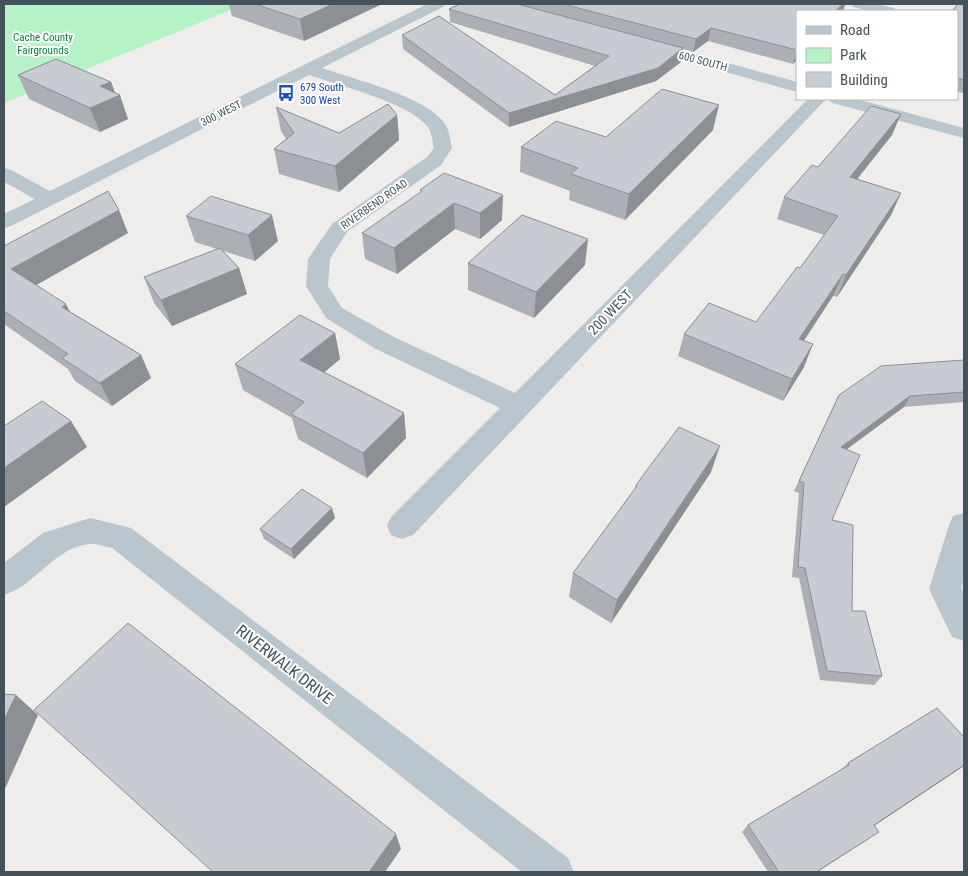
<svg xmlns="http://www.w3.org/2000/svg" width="968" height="876" viewBox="0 0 968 876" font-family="'Roboto Condensed',sans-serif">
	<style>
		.green { fill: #b5f2c5 }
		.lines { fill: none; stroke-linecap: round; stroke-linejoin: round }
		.minor { fill: #b9c6cd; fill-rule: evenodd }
		.wall { fill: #acafb5 }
		.shaded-wall { fill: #8c8f93 }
		.building { fill: #c8ccd2; stroke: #8c8f93 }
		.labels { text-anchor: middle; stroke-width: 4; stroke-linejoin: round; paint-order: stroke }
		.far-park-label { font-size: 11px; fill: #0f803a; stroke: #fff }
		.far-street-label { font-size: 11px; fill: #43525b; stroke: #fff }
		.far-transit-label { font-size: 11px; fill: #164399; stroke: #fff; text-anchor: start }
		.street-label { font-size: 14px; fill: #43525b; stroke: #fff }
		.near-street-label { font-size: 16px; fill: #43525b; stroke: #fff }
	</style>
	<rect width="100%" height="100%" fill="#efecec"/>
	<polygon class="green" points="4,4 245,4 4,103"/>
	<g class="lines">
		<g class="minor">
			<path d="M427,4h18l-2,3 -121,61c33,12 96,26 120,52 7,7 8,18 10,28l-11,17 -94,67 -17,27 -2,27 14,22 52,29 121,56 293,-294h18l-413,436 -11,4 -11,-4 -4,-9 4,-9 109,-109 -124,-59 -50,-31 -20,-32 2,-27 24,-35 95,-67 7,-9c-2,-7 -2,-17 -7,-22 -20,-24 -87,-40 -118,-51l-298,151 -7,2v-14l31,-15 -31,-17v-14l7,2 39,21z"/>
			<polygon points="851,4 876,4 894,8 896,11 871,11 853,7"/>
			<polygon points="645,40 797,82 797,92 640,48 637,45 640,42"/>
			<polygon points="829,99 857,99 964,128 964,138 832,103"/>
			<polygon points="964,513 964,578 961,588 964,594 964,641 952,637 929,589 949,525 953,516"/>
			<path d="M90,518l41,10 437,330 6,14h-52l-410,-324c-7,-1 -16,-5 -23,-4 -35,4 -53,41 -85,51v-32l39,-30z"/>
		</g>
	</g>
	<g class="wall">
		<polygon points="229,4 382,4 304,41 232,16"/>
		<polygon points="460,4 845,4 843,11 797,11 797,60 793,64 708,41 693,52 683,49 681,62 656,81 509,127 403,49 402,35 555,95 595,66 450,22 449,9"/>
		<polygon points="964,4 964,93 957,92 957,11"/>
		<polygon points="18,75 111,82 115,93 128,119 100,132 29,99"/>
		<polygon points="276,107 339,133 397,115 399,140 339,192 279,174 274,149 286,139 281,131"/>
		<polygon points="713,130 625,220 569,200 570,191 520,172 521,147 606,137"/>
		<polygon points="892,135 857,179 901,193 891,215 837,297 833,296 804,341 804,367 783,401 678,356 684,334 756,322 800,268 824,235 777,219 784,197 818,167"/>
		<polygon points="420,190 502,220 480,239 455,229 397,274 365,259 362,233 421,192"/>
		<polygon points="186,216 278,241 255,261 223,251 239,268 247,294 172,326 154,303 144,277 217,249 195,242"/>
		<polygon points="128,233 36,285 69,311 141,355 151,378 112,406 75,381 68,369 4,324 4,246"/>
		<polygon points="468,263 585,265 534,318 468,290"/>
		<polygon points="335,333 340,359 324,372 404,413 406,438 367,478 298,439 292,418 243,390 235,364"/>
		<polygon points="964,360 964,402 904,407 846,449 832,520 852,611 882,676 874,685 820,680 799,578 792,577 799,493 794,491 839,395"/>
		<polygon points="711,472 611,623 569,597 573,573 634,490 636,485"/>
		<polygon points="335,518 294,559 264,539 260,529"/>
		<polygon points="937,708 874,826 870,838 817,872 768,872 742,832 748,825 842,769 848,763"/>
	</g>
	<g class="shaded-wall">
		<polygon points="333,4 382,4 304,41 300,19"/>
		<polygon points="843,4 845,4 843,11 835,11"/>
		<polygon points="711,28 708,41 693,52 696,39"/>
		<polygon points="683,48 681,62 656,81 509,127 509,113"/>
		<polygon points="797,50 797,60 793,64"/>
		<polygon points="111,82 116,96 120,95 128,119 100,132 90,108 100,86"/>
		<polygon points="719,105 713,130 625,220 629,194"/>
		<polygon points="901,114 892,135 842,198 850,177"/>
		<polygon points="397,115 399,140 339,192 335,166"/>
		<polygon points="901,193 891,215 837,297 846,275"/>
		<polygon points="503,195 502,220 480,239 480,213"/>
		<polygon points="454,203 455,229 397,274 394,248"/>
		<polygon points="119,210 128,233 24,292 11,269"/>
		<polygon points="272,215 278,241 255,261 248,235"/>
		<polygon points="588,239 585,265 534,318 536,292"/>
		<polygon points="239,268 247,294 172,326 161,300"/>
		<polygon points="843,274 833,296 790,361 799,339"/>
		<polygon points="66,304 78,328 62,307"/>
		<polygon points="335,333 340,359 307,387 300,360"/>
		<polygon points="813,344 804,367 783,401 792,379"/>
		<polygon points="141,355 151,378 112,406 100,383"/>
		<polygon points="910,396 904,407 835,458 841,447"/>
		<polygon points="404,413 406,438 367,478 363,453"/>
		<polygon points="71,421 87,447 4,507 4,468"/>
		<polygon points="720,446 711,472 611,623 617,600"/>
		<polygon points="332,508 335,518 294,559 291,549"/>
		<polygon points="16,695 38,715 4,791 4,720"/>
		<polygon points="964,765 964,766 865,832 874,825"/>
		<polygon points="879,832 817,872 816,872"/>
		<polygon points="396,834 401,849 385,872 369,872"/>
	</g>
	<g class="building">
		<polygon points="255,4 333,4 300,19"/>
		<polygon points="460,4 517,4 683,48 658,68 509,113 402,35 439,16 555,95 609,56 449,9"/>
		<polygon points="563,4 843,4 835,11 797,11 797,50 711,28 696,39"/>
		<polygon points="958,4 964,4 964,80 957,78 957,11 952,11"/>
		<polygon points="56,59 111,82 100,86 120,95 90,108 18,75"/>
		<polygon points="662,89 719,105 629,194 571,174 578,168 521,147 556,121 606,137"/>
		<polygon points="388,104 397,115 335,166 274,149 294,133 276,107 339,133"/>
		<polygon points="871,106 901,114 850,177 901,193 846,275 843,274 799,339 813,344 792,379 684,334 709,303 756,322 797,267 800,268 838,216 784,197 812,165 818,167"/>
		<polygon points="444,173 503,195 480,213 454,203 394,248 362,233 422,191 420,190"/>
		<polygon points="108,191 119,210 11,269 66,304 62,307 141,355 100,383 62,358 68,354 4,311 4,246"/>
		<polygon points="211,196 272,215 248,235 186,216"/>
		<polygon points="522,215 588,239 536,292 468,263"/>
		<polygon points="220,248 239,268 161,300 144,277"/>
		<polygon points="300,315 335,333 300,360 404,413 363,453 291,414 304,402 235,364"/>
		<polygon points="964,360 964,392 910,396 841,447 860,455 832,520 853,525 852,611 865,611 882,676 827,671 805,568 798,567 804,483 799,481 839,395 881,366"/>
		<polygon points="42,401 71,421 4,468 4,426"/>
		<polygon points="679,427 720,446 617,600 573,573 637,486 636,485"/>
		<polygon points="302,489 332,508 291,549 260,529"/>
		<polygon points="128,623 396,834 369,872 213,872 34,710"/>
		<polygon points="4,694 16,695 4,720"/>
		<polygon points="937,708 964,737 964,765 874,825 879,832 816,872 779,872 748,825 849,765 848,763"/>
	</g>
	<defs>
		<g id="bus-bare" transform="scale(1.35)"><path d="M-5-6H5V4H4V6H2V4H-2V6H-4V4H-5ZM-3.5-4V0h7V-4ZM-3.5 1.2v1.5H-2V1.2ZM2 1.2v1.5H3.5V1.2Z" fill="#1a4fb4" stroke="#fff" stroke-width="2.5" paint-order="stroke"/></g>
	</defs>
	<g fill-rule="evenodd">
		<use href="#bus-bare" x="286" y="93"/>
	</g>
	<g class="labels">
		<g class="far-park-label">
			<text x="43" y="41">Cache County<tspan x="43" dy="13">Fairgrounds</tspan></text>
		</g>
		<g class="far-street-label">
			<text transform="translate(703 61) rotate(15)" y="4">600 SOUTH</text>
			<text transform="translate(221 113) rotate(-27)" y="4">300 WEST</text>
			<text transform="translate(374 204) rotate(-35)" y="4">RIVERBEND ROAD</text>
		</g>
		<g class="far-transit-label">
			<text x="300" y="91">679 South<tspan x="300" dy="13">300 West</tspan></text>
		</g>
		<g class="street-label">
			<text transform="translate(610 312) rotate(-46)" y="5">200 WEST</text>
		</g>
		<g class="near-street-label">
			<text transform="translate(285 664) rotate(38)" y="6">RIVERWALK DRIVE</text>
		</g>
	</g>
	<rect width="968" height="876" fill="none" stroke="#43525b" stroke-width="10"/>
	<rect x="796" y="10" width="162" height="90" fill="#ffffff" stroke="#b4babd"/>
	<rect x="806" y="26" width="25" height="8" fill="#b9c6cd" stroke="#b4babd"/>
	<text x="840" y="35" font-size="15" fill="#43525b">Road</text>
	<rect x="806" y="48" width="25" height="15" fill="#b5f2c5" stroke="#b4babd"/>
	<text x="840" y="60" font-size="15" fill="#43525b">Park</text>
	<rect x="806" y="72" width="25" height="15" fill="#c8ccd2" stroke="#b4babd"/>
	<text x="840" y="85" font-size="15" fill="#43525b">Building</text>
</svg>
